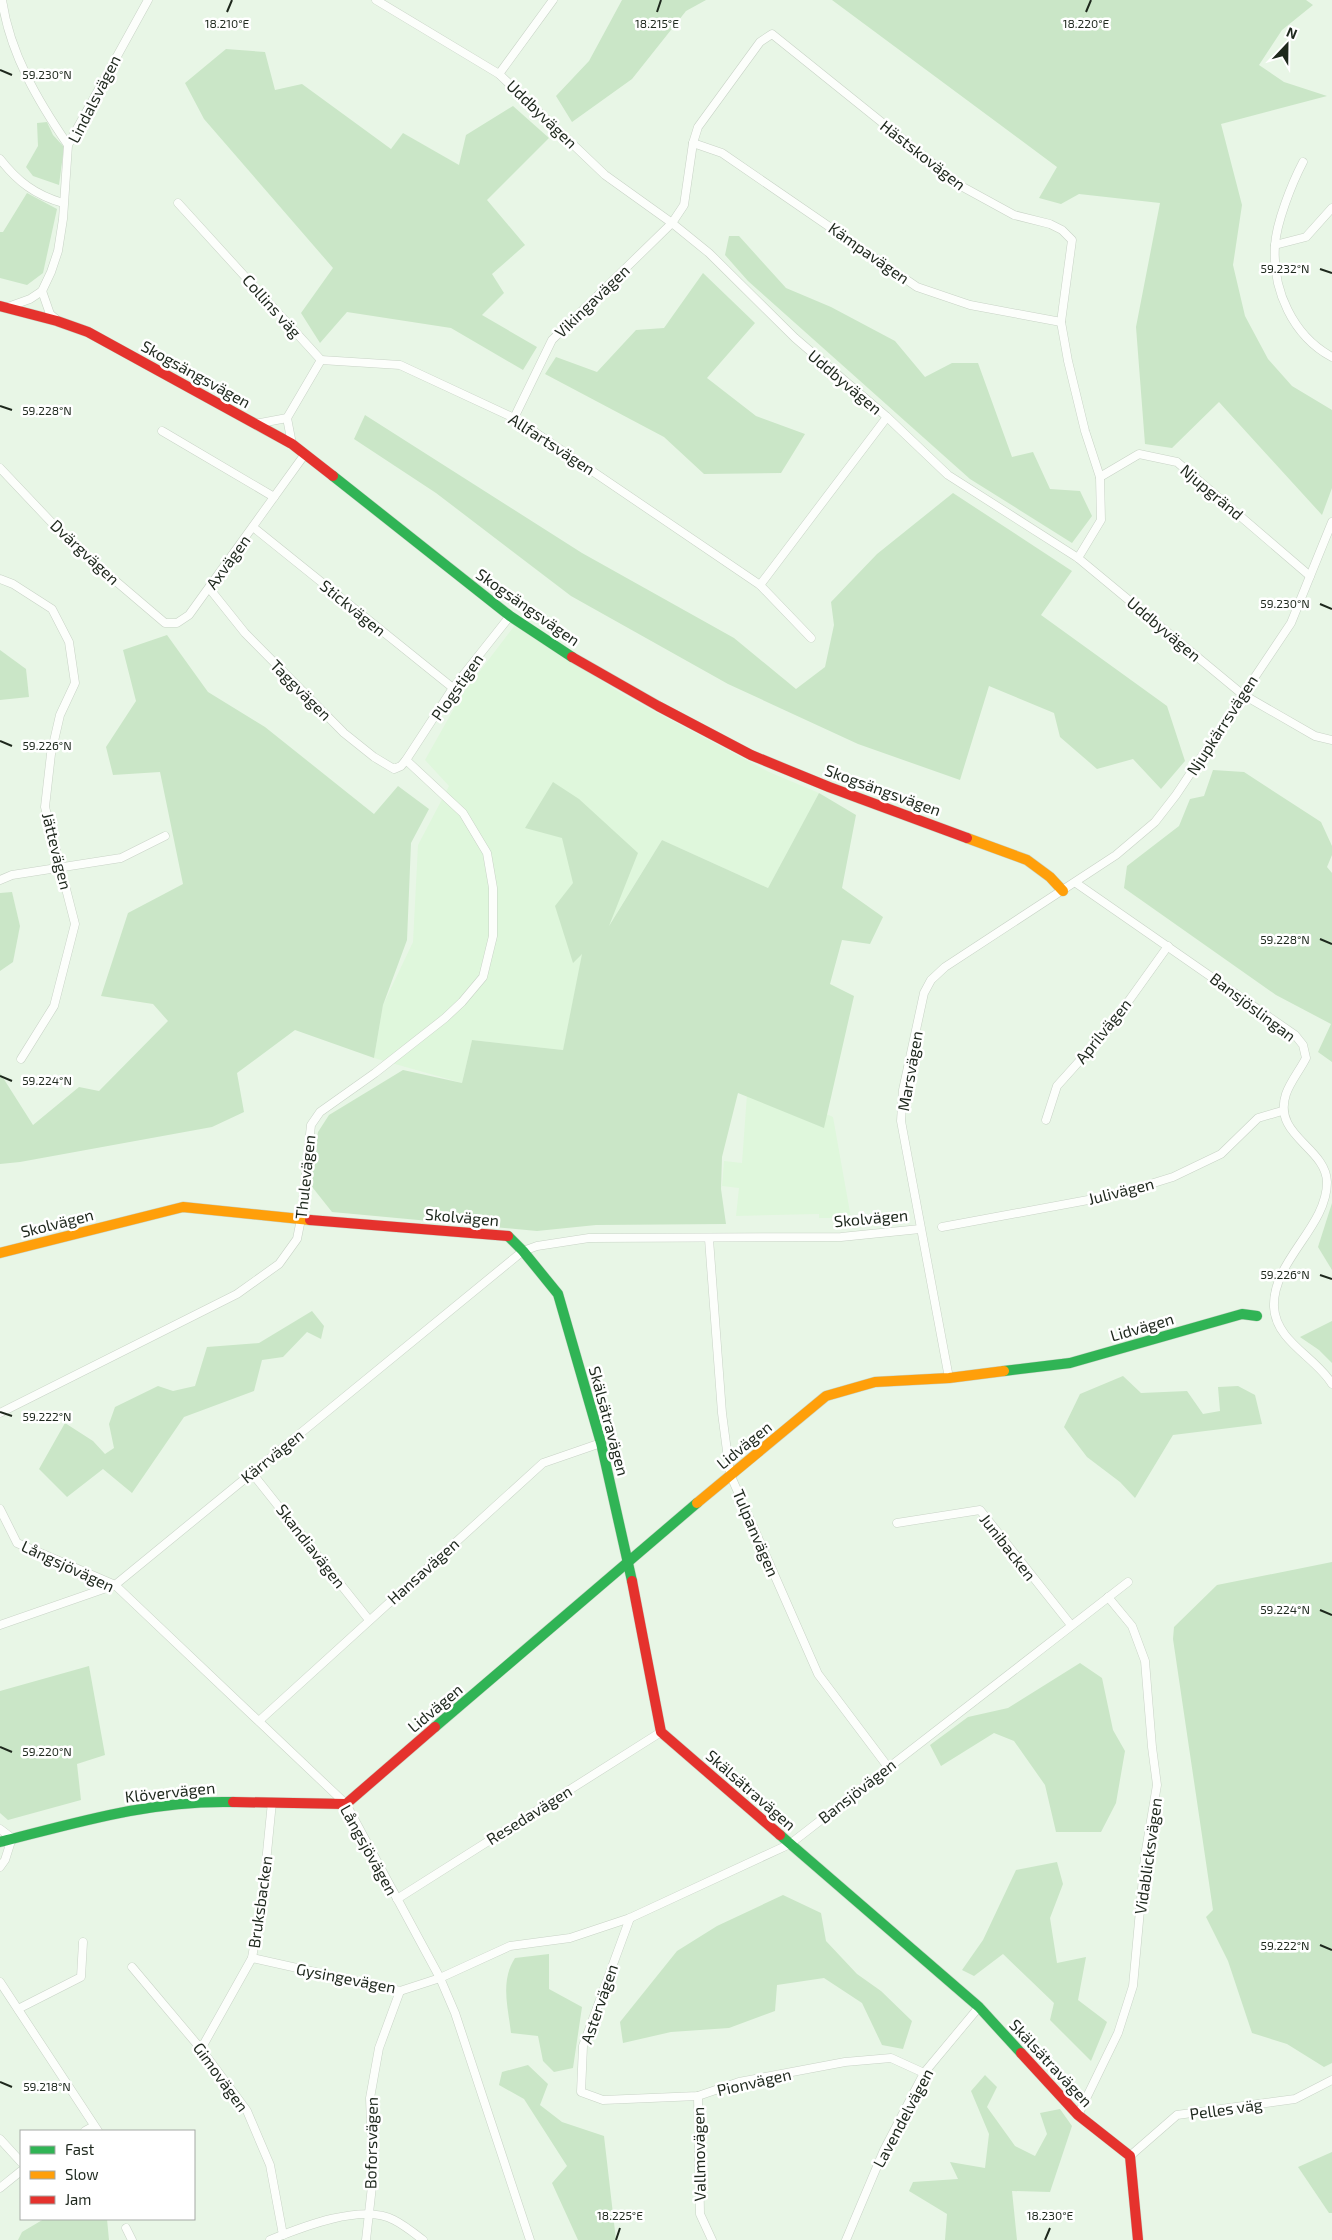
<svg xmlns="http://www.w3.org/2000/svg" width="1332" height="2240" viewBox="0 0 1332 2240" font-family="'Exo 2',sans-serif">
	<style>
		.built { fill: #dff7dc }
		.green { fill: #cae6c7 }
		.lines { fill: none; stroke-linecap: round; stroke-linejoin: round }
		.street-casing { stroke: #c8d3c6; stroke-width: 9 }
		.fast-casing { stroke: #c8d3c6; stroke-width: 11 }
		.slow-casing { stroke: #c8d3c6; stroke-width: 11 }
		.jam-casing { stroke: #c8d3c6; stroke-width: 11 }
		.street { stroke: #fcfefb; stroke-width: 8 }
		.fast { stroke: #30b455; stroke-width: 10 }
		.slow { stroke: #ff9f0a; stroke-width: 10 }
		.jam { stroke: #e5322d; stroke-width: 10 }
		.ticks { fill: none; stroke: #1e281d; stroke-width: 2 }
		.labels { text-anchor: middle; stroke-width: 5; stroke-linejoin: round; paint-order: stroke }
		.street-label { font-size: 16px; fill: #1e281d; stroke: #fff }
		.ticks-label { font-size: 12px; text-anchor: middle; fill: #1e281d; stroke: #fff; stroke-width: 5; stroke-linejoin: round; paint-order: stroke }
	</style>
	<rect width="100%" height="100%" fill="#e8f6e6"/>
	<g class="built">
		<polygon points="515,625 627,697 769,772 819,793 768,888 662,840 605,932 584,947 563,1050 472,1040 462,1083 374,1058 383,1005 413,942 418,845 449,786 425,760 461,696"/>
		<polygon points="747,1094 787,1096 833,1117 851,1218 819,1218 819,1214 736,1216 739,1188 722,1186 724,1161 742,1163"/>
	</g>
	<g class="green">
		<polygon points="622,0 706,0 686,11 632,79 572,122 556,96 589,61"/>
		<polygon points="832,0 1306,0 1313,5 1282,30 1259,65 1284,82 1327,96 1221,124 1242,205 1233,265 1245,316 1268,359 1292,386 1332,410 1332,488 1322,515 1219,402 1172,448 1145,444 1136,327 1160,203 1079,194 1061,204 1039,198 1057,167"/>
		<polygon points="226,49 265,52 275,90 302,84 391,149 403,133 459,165 466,135 513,106 549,138 487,200 525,245 492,274 504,293 482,315 537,347 523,370 451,328 347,312 320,343 301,313 333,268 204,119 185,83"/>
		<polygon points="47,122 53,135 64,147 59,185 33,176 26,167 38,146 37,123"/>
		<polygon points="27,193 57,209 43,273 27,285 0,278 0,232 3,232"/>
		<polygon points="729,236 739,236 786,288 831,307 895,341 925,377 952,363 978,363 1012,457 1033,452 1050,489 1080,491 1092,516 1072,543 970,479 748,281 725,255"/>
		<polygon points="703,273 755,323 707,378 756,416 805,434 781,473 704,474 664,437 545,374 556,357 597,372 636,330 664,328"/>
		<polygon points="365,415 582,553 734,638 796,689 825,667 834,625 831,602 877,554 953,493 1072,571 1041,615 1167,706 1185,761 1161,789 1133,759 1097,769 1060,737 1054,713 989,686 960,780 858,744 728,684 571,596 436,493 354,439"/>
		<polygon points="167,635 208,692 265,727 374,814 398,786 429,809 411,843 407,940 383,1005 374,1058 295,1030 237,1073 244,1112 212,1127 20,1162 0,1164 0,1073 33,1125 79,1087 99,1091 168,1021 153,1004 101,996 128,913 183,884 160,772 113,775 106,747 136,701 123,650"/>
		<polygon points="0,650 26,669 29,697 0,700"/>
		<polygon points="1213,770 1244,772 1321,822 1332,846 1332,855 1327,867 1332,873 1332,1062 1318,1052 1331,1024 1276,995 1124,888 1127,866 1179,826 1190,799 1204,796"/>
		<polygon points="553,782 579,799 638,853 609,926 662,840 768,888 819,793 856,815 842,888 883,917 870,944 842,940 830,984 854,996 824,1128 738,1093 722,1157 721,1189 726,1224 596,1225 537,1231 332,1212 309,1183 318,1132 329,1115 403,1070 462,1083 472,1040 563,1050 582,954 573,963 555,906 573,883 562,838 525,828"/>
		<polygon points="12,892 20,926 13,962 0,971 0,893"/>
		<polygon points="1332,1203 1332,1270 1318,1247"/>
		<polygon points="312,1311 324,1326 321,1339 307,1332 283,1357 262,1360 254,1391 184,1417 132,1493 103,1469 67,1497 39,1469 65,1423 93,1441 105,1454 114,1448 109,1424 115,1407 158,1386 173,1391 195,1386 207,1347 259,1343"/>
		<polygon points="1332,1321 1332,1363 1319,1350 1300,1337"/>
		<polygon points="1123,1376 1141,1393 1187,1391 1203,1414 1220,1411 1218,1387 1238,1386 1255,1395 1262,1424 1173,1435 1135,1498 1120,1482 1087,1457 1064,1427 1080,1394"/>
		<polygon points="1332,1562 1332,2063 1324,2067 1287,2044 1252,2033 1228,1961 1206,1917 1213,1910 1173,1639 1174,1627 1217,1585"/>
		<polygon points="1080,1663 1102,1678 1113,1730 1125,1751 1116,1803 1101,1832 1056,1832 1045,1785 1014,1741 994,1733 941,1766 930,1745 968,1717 1008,1708"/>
		<polygon points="89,1666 105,1755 77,1764 81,1800 8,1820 0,1813 0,1691"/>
		<polygon points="1057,1862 1063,1884 1050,1918 1057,1963 1086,1957 1078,2000 1107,2022 1091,2061 1050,2020 1054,2003 1003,1954 974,1976 962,1970 983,1940 1016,1870"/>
		<polygon points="783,1895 821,1913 826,1941 857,1974 881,1991 912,2021 903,2049 882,2045 862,2003 824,1978 777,1985 775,2011 729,2028 671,2032 623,2043 620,2022 677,1951 717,1926"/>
		<path d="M549,1954v35l33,18 -9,61 -19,4 -11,-11 -5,-25 -27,-3c-3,-26 -11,-52 4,-75z"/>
		<polygon points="528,2065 548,2084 540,2105 562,2122 604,2136 616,2240 578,2240 552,2183 567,2166 524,2099 499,2085 502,2072"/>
		<polygon points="985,2075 997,2087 987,2107 1015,2146 1035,2156 1047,2134 1040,2113 1060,2109 1072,2126 1050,2192 1012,2191 1017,2240 945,2240 947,2214 909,2191 913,2182 958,2179 950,2162 985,2168 989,2134 971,2091"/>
		<polygon points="1332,2152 1332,2213 1329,2213 1298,2167"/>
		<polygon points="44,2219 107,2219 109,2240 18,2240 22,2232"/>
	</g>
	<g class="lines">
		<g class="street-casing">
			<g id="street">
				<path d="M2,0c8,54 36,101 66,145"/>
				<polyline points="376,0 499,74 605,175 672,223 709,253 795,338 887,417 948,475 1078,558 1242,694 1315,736 1332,740"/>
				<polyline points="499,74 553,0"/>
				<polyline points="693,143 722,153 917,287 970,305 1061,322"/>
				<path d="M0,159c17,22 35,36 63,44"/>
				<path d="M1303,162c-11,21 -27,61 -28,84 -3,44 18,90 57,111"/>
				<polyline points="178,203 321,360 287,418 255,424"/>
				<polyline points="1275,245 1306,237 1332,208"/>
				<polyline points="42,291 50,314 56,319"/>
				<polyline points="5,308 30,299 42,291 51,272 58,251 63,219 68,145 148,0"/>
				<polyline points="321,360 400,365 514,418 760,585 811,638"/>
				<polyline points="287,418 292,444"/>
				<polyline points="514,418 552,340 672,223 684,205 693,143 698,127 760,42 772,34 961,186 1014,215 1050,224 1062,230 1072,240 1061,322 1068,361 1085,431 1100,477 1101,520 1078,558"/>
				<polyline points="162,431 274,497"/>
				<polyline points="0,468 71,543 165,623 177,623 189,615 305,454"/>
				<polyline points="1100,477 1139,454 1177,462 1310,576"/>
				<polyline points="253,527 453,688"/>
				<polyline points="0,579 13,584 52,609 69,642 75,683 60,715 51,754 45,807 75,924 54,1006 21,1059"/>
				<polyline points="760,585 887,417"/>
				<polyline points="209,588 245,633 344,733 374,757 394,769 401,766 406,760 453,688 510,616"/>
				<polyline points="0,880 12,875 121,858 165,836"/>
				<path d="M1076,883l219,152 8,10 3,13c-6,12 -16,24 -20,36 -14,42 40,53 41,88 0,45 -55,79 -53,125 2,35 42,50 58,77"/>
				<polyline points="1046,1120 1057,1086 1110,1027 1168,946"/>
				<polyline points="942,1227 1115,1195 1173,1177 1221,1154 1258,1118 1282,1111"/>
				<polyline points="709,1239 722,1413 730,1474 818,1674 888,1767"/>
				<polyline points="949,1378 901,1121 903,1090 924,993 931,980 945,967 1116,855 1155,822 1176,795 1291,623 1332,522"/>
				<polyline points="0,1413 237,1294 279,1264 297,1239 301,1219 311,1125 320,1112 375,1073 445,1018 462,1002 483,977 493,936 493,888 487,853 463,813 406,760"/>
				<polyline points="252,1473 369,1620"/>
				<polyline points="0,1509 17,1543 115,1585 346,1804 440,1978 455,2013 530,2240"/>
				<polyline points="897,1523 980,1510 1071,1625"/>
				<polyline points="0,1625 115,1585 523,1251 537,1246 589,1238 841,1237 920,1229"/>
				<polyline points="259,1721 543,1463 601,1443"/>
				<polyline points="0,1829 12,1838 5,1860 0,1867"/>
				<polyline points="397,1899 661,1732"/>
				<polyline points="630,1918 583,2046 581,2092 603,2100 698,2096 739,2082 845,2062 891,2058 924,2073"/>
				<polyline points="252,1958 400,1991 440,1978 510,1946 570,1938 630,1918 790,1844 1128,1582"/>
				<polyline points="132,1967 201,2049 247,2111 270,2165 283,2235"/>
				<polyline points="0,1982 98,2131"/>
				<polyline points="18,2009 81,1977 83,1942"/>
				<polyline points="201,2049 252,1958 263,1893 272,1802"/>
				<polyline points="698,2096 700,2214 712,2240"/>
				<polyline points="1078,2115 1118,2033 1133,1986 1145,1856 1157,1785 1152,1747 1145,1661 1132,1626 1108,1597"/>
				<polyline points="85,2131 94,2126"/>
				<polyline points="0,2139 21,2162"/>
				<polyline points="1130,2156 1177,2115 1295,2099 1332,2080"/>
				<polyline points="0,2188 21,2171"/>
				<polyline points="126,2228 132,2240"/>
				<path d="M270,2240c32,-13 92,-37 124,-20 10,5 20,13 29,20"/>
				<polyline points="366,2240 373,2177 370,2098 379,2048 400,1991"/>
				<polyline points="846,2240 884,2150 924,2073 979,2007"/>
			</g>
		</g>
		<g class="fast-casing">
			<g id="fast">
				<polyline points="333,476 510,616 572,657"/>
				<polyline points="508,1236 523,1251 558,1294 601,1443 632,1581"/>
				<polyline points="1004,1371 1070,1363 1242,1314 1257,1316"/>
				<polyline points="435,1727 697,1503"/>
				<polyline points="780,1835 979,2007 1021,2053"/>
				<path d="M0,1842c79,-20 151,-42 233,-40"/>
			</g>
		</g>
		<g class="slow-casing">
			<g id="slow">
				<polyline points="967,838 1027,860 1050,877 1063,891"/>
				<polyline points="0,1253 183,1207 310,1220"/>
				<polyline points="697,1503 826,1396 875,1382 949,1378 1004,1371"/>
			</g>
		</g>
		<g class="jam-casing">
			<g id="jam">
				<polyline points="0,306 57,321 88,332 292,444 333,476"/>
				<polyline points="572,657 658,706 751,755 829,787 967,838"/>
				<polyline points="310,1220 508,1236"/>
				<polyline points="632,1581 661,1732 780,1835"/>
				<polyline points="233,1802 346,1804 435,1727"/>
				<polyline points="1021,2053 1078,2115 1130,2156 1138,2240"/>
			</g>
		</g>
		<use href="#street" class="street"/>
		<use href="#fast" class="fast"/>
		<use href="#slow" class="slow"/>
		<use href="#jam" class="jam"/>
	</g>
	<path class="ticks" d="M227,12l5,-12M657,12l4,-12M1086,12l5,-12M0,70l12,5M1320,269l12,4M0,406l12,4M1320,604l12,5M0,741l12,5M1320,939l12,5M0,1076l12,5M1320,1275l12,4M0,1412l12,4M1320,1610l12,5M0,1747l12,5M1320,1945l12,5M0,2082l12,5M616,2240l4,-12M1045,2240l5,-12"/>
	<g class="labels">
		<g class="street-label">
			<text transform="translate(94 99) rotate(-63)" y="6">Lindalsvägen</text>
			<text transform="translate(542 114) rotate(44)" y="6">Uddbyvägen</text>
			<text transform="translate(923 155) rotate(38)" y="6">Hästskovägen</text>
			<text transform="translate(869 253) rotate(35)" y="6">Kämpavägen</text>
			<text transform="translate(592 301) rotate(-44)" y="6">Vikingavägen</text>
			<text transform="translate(272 306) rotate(48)" y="6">Collins väg</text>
			<text transform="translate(196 374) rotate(29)" y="6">Skogsängsvägen</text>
			<text transform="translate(845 382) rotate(40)" y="6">Uddbyvägen</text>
			<text transform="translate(552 444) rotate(33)" y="6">Allfartsvägen</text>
			<text transform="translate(1212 492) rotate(40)" y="6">Njupgränd</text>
			<text transform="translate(85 552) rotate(43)" y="6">Dvärgvägen</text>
			<text transform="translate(228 562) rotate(-54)" y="6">Axvägen</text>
			<text transform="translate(528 607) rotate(35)" y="6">Skogsängsvägen</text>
			<text transform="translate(353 608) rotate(39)" y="6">Stickvägen</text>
			<text transform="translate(1164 629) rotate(40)" y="6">Uddbyvägen</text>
			<text transform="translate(457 687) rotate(-55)" y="6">Plogstigen</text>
			<text transform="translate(301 690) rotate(45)" y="6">Taggvägen</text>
			<text transform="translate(1222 725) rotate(-57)" y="6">Njupkärrsvägen</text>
			<text transform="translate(883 790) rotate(20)" y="6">Skogsängsvägen</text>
			<text transform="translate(57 851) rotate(76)" y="6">Jättevägen</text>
			<text transform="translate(1253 1007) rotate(37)" y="6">Bansjöslingan</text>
			<text transform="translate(1103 1031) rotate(-51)" y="6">Aprilvägen</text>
			<text transform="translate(910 1071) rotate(-80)" y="6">Marsvägen</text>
			<text transform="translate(305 1177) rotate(-84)" y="6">Thulevägen</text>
			<text transform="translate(1121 1191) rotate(-14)" y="6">Julivägen</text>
			<text transform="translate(462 1217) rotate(5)" y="6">Skolvägen</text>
			<text transform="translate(871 1218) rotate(-5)" y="6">Skolvägen</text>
			<text transform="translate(57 1223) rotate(-14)" y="6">Skolvägen</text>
			<text transform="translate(1142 1327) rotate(-16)" y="6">Lidvägen</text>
			<text transform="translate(609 1421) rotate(75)" y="6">Skälsätravägen</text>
			<text transform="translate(744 1445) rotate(-39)" y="6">Lidvägen</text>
			<text transform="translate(272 1456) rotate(-39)" y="6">Kärrvägen</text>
			<text transform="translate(756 1533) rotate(67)" y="6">Tulpanvägen</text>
			<text transform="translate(311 1546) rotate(52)" y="6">Skandiavägen</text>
			<text transform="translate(1008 1547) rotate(52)" y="6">Junibacken</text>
			<text transform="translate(68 1566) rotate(25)" y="6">Långsjövägen</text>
			<text transform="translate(423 1571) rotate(-42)" y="6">Hansavägen</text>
			<text transform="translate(435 1708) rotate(-40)" y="6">Lidvägen</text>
			<text transform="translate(751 1790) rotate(41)" y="6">Skälsätravägen</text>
			<text transform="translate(857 1791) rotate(-38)" y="6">Bansjövägen</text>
			<text transform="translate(170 1792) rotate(-6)" y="6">Klövervägen</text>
			<text transform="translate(529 1815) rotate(-32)" y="6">Resedavägen</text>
			<text transform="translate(369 1850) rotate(61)" y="6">Långsjövägen</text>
			<text transform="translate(1148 1856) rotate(-82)" y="6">Vidablicksvägen</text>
			<text transform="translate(260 1902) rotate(-82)" y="6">Bruksbacken</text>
			<text transform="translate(346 1978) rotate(11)" y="6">Gysingevägen</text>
			<text transform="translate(599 2004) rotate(-71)" y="6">Astervägen</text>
			<text transform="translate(1051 2063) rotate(47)" y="6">Skälsätravägen</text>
			<text transform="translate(221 2077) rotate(54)" y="6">Gimovägen</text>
			<text transform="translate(754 2082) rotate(-13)" y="6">Pionvägen</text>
			<text transform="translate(1226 2109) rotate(-8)" y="6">Pelles väg</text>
			<text transform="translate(903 2118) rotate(-62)" y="6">Lavendelvägen</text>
			<text transform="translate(371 2143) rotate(-89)" y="6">Boforsvägen</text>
			<text transform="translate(699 2154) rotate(-91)" y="6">Vallmovägen</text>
		</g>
	</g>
	<g class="ticks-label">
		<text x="1086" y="28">18.220°E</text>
		<text x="227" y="28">18.210°E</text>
		<text x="657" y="28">18.215°E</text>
		<text x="47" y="79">59.230°N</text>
		<text x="1285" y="273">59.232°N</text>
		<text x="47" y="415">59.228°N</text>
		<text x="1285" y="608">59.230°N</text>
		<text x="47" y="750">59.226°N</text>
		<text x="1285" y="944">59.228°N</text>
		<text x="47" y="1085">59.224°N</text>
		<text x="1285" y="1279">59.226°N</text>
		<text x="47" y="1421">59.222°N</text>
		<text x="1285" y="1614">59.224°N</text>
		<text x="47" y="1756">59.220°N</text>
		<text x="1285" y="1950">59.222°N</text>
		<text x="47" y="2091">59.218°N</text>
		<text x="620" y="2220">18.225°E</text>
		<text x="1050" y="2220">18.230°E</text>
	</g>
	<rect x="20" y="2130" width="175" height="90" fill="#ffffff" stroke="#a5a9a5"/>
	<rect x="30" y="2146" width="25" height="8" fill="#30b455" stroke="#a5a9a5"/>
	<text x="65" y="2155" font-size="15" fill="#1e281d">Fast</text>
	<rect x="30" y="2171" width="25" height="8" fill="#ff9f0a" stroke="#a5a9a5"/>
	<text x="65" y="2180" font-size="15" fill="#1e281d">Slow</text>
	<rect x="30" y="2196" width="25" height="8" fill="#e5322d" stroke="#a5a9a5"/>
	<text x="65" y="2205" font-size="15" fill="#1e281d">Jam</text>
	<g transform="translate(1287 45) rotate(22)" stroke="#ffffff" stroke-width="4" paint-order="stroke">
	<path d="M0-4L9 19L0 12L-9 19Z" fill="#1e281d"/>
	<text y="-8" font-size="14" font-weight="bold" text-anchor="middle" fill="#1e281d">N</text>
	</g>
</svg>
